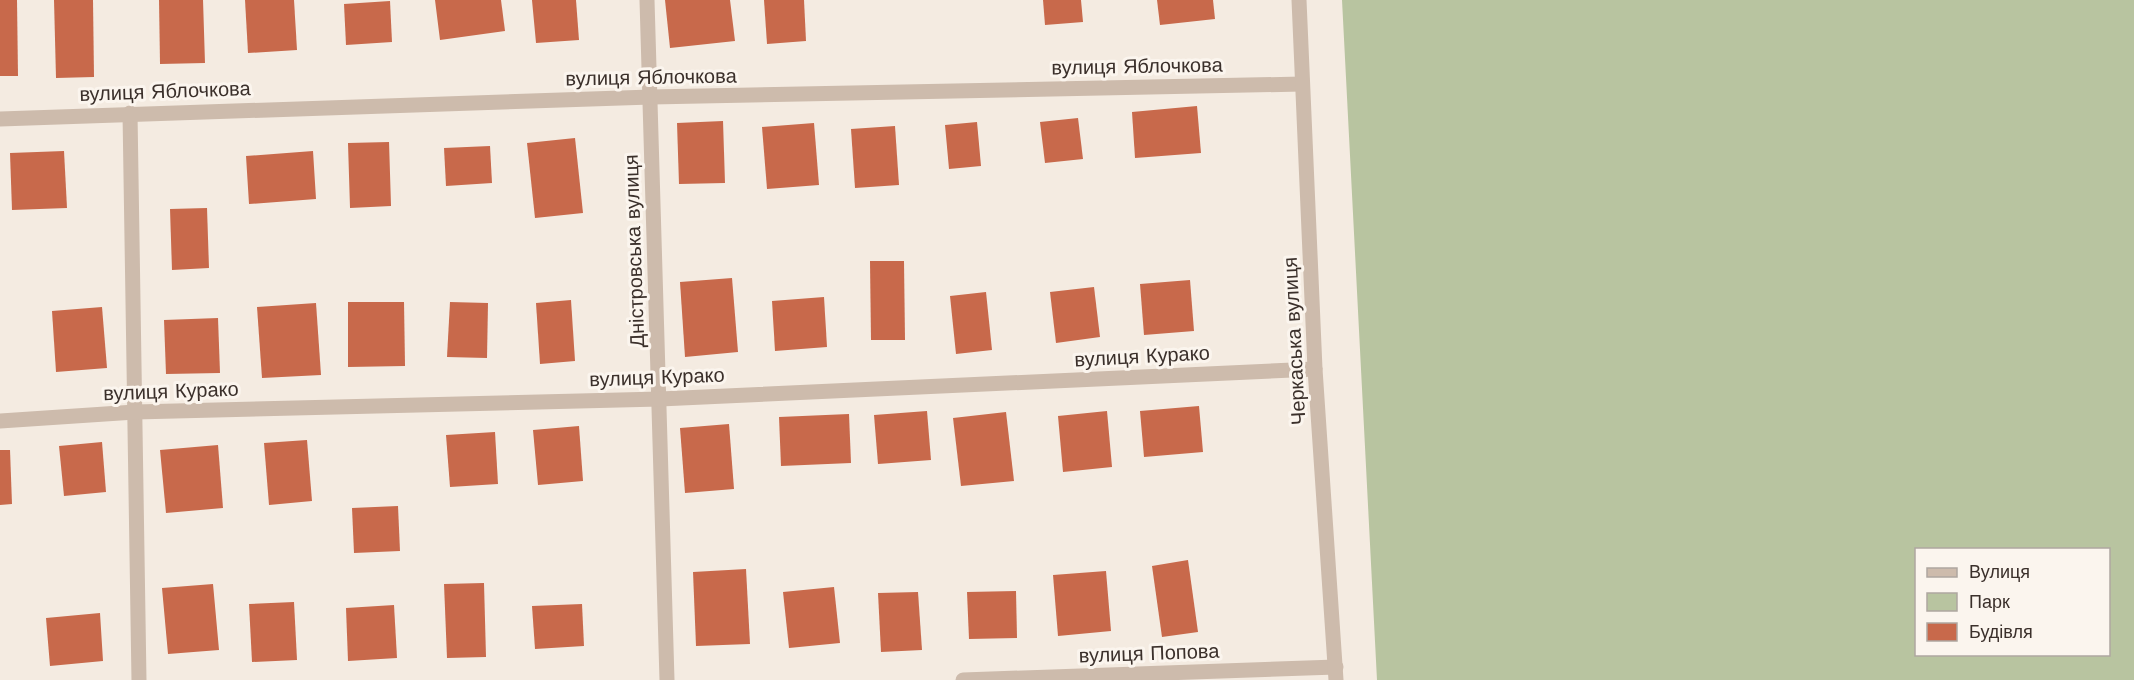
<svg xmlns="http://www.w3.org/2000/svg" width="2134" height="680" viewBox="0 0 2134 680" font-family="'Work Sans',sans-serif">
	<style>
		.green { fill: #b8c4a0; fill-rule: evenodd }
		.building { fill: #c8694b }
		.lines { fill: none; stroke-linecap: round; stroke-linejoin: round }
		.minor { stroke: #cdbbac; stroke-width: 15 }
		.tertiary { stroke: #cdbbac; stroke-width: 15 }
		.labels { text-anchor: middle; stroke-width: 6; stroke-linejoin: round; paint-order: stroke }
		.street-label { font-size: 20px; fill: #3b302b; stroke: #fbf5ee }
	</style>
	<rect width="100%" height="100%" fill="#f4ebe1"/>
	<path class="green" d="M1342,0h792v680h-757zM1916,550h192v104h-192z"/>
	<g class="building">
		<polygon points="0,0 17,0 18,76 0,76"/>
		<polygon points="54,0 93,0 94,77 56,78"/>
		<polygon points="159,0 203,0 205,63 160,64"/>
		<polygon points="245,0 294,0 297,50 248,53"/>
		<polygon points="435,0 501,0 505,31 440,40"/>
		<polygon points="532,0 576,0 579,40 536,43"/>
		<polygon points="665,0 730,0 735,41 670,48"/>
		<polygon points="764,0 804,0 806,41 767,44"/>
		<polygon points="1043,0 1081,0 1083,22 1045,25"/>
		<polygon points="1157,0 1213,0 1215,19 1160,25"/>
		<polygon points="390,1 392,42 346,45 344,4"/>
		<polygon points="1197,106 1201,153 1135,158 1132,112"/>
		<polygon points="1078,118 1083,159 1045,163 1040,122"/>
		<polygon points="723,121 725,183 679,184 677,123"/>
		<polygon points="977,122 981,166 949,169 945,125"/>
		<polygon points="814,123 819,185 767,189 762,127"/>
		<polygon points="895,126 899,185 855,188 851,129"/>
		<polygon points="575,138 583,213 535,218 527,143"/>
		<polygon points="389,142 391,206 350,208 348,143"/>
		<polygon points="490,146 492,183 446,186 444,148"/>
		<polygon points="64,151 67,208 12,210 10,153"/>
		<polygon points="313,151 316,199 249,204 246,156"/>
		<polygon points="207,208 209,268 172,270 170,209"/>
		<polygon points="870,261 904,261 905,340 871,340"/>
		<polygon points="732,278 738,352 685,357 680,282"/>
		<polygon points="1190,280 1194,331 1144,335 1140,284"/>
		<polygon points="1094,287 1100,337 1056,343 1050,292"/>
		<polygon points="986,292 992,350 956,354 950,296"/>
		<polygon points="824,297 827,347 775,351 772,301"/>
		<polygon points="571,300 575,361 540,364 536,303"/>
		<polygon points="348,302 404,302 405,366 348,367"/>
		<polygon points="450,302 488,303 487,358 447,357"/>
		<polygon points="316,303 321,375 262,378 257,307"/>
		<polygon points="102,307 107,368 56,372 52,311"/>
		<polygon points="218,318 220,373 166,374 164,320"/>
		<polygon points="1199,406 1203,452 1144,457 1140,411"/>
		<polygon points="927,411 931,460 878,464 874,415"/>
		<polygon points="1107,411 1112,467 1063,472 1058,416"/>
		<polygon points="1006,412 1014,481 961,486 953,418"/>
		<polygon points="849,414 851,463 781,466 779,417"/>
		<polygon points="729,424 734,489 685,493 680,428"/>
		<polygon points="579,426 583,481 538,485 533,430"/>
		<polygon points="495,432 498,484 450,487 446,435"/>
		<polygon points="307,440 312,501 269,505 264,443"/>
		<polygon points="102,442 106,492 64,496 59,446"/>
		<polygon points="218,445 223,508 166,513 160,450"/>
		<polygon points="0,450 10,450 12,504 0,505"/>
		<polygon points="398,506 400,551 354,553 352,508"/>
		<polygon points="1188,560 1198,632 1162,637 1152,566"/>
		<polygon points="746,569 750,644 696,646 693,572"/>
		<polygon points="1106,571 1111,631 1058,636 1053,575"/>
		<polygon points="484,583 486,657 447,658 444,584"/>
		<polygon points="213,584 219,650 168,654 162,588"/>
		<polygon points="834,587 840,643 789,648 783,592"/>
		<polygon points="1016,591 1017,638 969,639 967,592"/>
		<polygon points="918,592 922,650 881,652 878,593"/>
		<polygon points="294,602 297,660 252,662 249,604"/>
		<polygon points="582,604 584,646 535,649 532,606"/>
		<polygon points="394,605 397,658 348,661 346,608"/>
		<polygon points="100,613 103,661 50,666 46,618"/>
	</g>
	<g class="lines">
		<g class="minor">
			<polyline points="647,0 667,680"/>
			<polyline points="130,113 139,680"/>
			<polyline points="0,119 651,97 1302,84"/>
			<polyline points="0,421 135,412 660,399 1315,369"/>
			<polyline points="963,680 1336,667"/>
		</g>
		<polyline class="tertiary" points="1299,0 1315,369 1336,680"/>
	</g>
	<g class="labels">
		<g class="street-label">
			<text transform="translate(1137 66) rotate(-1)" y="7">вулиця Яблочкова</text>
			<text transform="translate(651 77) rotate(-1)" y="7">вулиця Яблочкова</text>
			<text transform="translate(165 91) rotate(-2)" y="7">вулиця Яблочкова</text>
			<text transform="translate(634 251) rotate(-92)" y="7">Дністровська вулиця</text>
			<text transform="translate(1294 341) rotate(-93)" y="7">Черкаська вулиця</text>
			<text transform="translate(1142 356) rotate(-3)" y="7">вулиця Курако</text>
			<text transform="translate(657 377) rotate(-2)" y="7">вулиця Курако</text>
			<text transform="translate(171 391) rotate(-2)" y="7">вулиця Курако</text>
			<text transform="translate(1149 653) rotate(-2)" y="7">вулиця Попова</text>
		</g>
	</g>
	<rect x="1915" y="548" width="195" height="108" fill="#fbf5ee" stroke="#aea6a0" stroke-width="1.5"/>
	<rect x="1927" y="568" width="30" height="9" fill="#cdbbac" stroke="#aea6a0" stroke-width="1.5"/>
	<text x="1969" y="578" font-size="18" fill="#3b302b">Вулиця</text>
	<rect x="1927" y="593" width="30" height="18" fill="#b8c4a0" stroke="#aea6a0" stroke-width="1.5"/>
	<text x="1969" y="608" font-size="18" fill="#3b302b">Парк</text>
	<rect x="1927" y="623" width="30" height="18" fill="#c8694b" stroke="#aea6a0" stroke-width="1.5"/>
	<text x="1969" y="638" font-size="18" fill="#3b302b">Будівля</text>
</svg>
